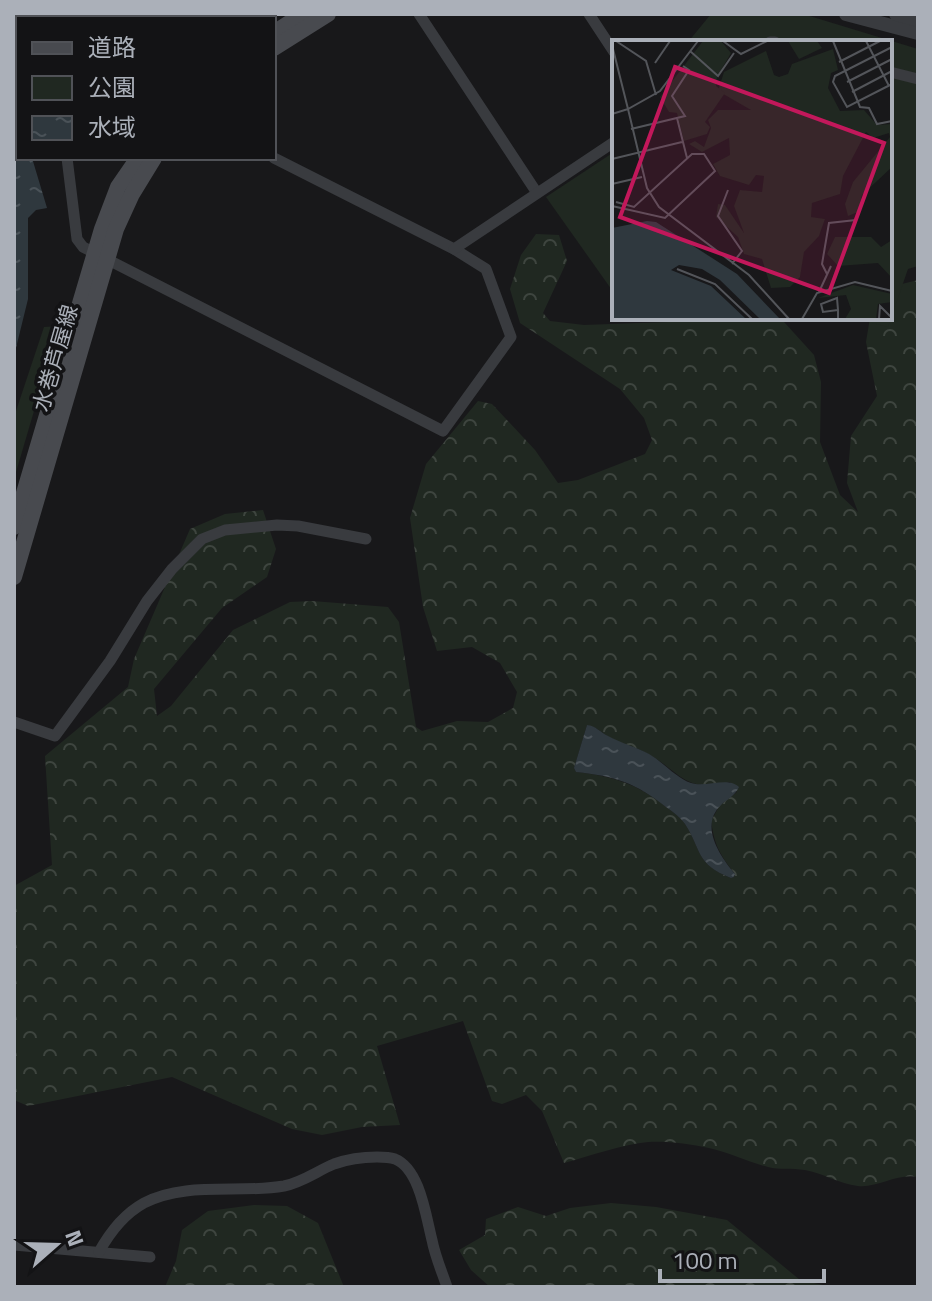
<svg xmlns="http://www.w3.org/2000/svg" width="932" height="1301" viewBox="0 0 932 1301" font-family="'Titillium Web','Noto Sans JP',sans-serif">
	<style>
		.forest { fill: url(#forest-crowns); fill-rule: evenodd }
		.park { fill: #202821 }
		.water { fill: url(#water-ripples) }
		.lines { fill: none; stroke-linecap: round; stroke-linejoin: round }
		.minor { stroke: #393b3f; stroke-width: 11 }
		.tertiary { stroke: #393b3f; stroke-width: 14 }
		.secondary { stroke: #484a4f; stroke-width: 16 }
		.labels { text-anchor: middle; stroke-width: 7; stroke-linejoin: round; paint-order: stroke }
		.street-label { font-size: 22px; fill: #abb0b9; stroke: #131315 }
		.inset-road { fill: none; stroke: #53555a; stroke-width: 2 }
		.view { fill: #c2185b; fill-opacity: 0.15; stroke: #c2185b; stroke-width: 4 }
		.inset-edge { fill: none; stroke: #abb0b9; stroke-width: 4 }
	</style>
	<defs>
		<pattern id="forest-crowns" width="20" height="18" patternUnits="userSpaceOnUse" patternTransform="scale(2)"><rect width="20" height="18" fill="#202821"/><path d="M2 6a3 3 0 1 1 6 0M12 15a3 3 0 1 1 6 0" fill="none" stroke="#3e453f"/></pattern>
		<pattern id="water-ripples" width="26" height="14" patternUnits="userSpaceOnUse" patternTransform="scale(2)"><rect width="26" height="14" fill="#2f383e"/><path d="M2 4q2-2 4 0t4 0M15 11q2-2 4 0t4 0" fill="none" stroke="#4a5258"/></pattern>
	</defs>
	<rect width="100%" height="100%" fill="#18181a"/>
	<g class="forest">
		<path d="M536,234l23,1 8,26 -24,52 7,8 34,4 85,-3 2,-4h104l9,4 30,33 7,27 -1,60 20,53 18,17 -11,-29 4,-47 26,-40 -11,-54 4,-24h20v-31l28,-7v897c-21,-4 -40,11 -60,9 -19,-2 -35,-13 -53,-16 -13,-2 -25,0 -37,-3 -20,-5 -39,-15 -59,-19 -19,-4 -41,-7 -61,-6 -25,2 -58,14 -84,21l-22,-52 -16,-16 -24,9 -10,-3 -29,-80 -86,25 23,79 -38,2 -40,8 -30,-6 -120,-52 -144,29 -14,-6v-214l38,-21 -7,-109 83,-69 6,-28 56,-130 35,-15 38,-4 13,39 -9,28 -45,31 -68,81 3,27 14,-10 62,-76 57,-28 22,-1 76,6 11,15 17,105 6,4 35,-10 31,1 25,-14 4,-16 -17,-29 -28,-16 -35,4 -14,-44 -13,-89 16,-54 52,-63 14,3 43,46 23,33 20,-3 67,-26 7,-14 -8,-22 -24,-29 -100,-66 -10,-34 11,-34zM587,725c10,2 14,7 22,12 13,7 28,10 41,18 34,20 34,37 80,27l7,10 -17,13 -9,16c4,25 8,32 24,53l-1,3 -3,1c-36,-14 -29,-28 -46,-54 -5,-7 -12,-12 -19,-17 -28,-23 -54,-31 -90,-35l-2,-4z"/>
		<polygon points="611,1203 656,1207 727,1220 800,1280 832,1287 603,1287 602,1285 490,1287 471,1270 459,1250 485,1235 486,1219 518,1207 546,1216 570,1208"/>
		<polygon points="254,1205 287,1206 318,1223 344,1287 165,1287 176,1261 182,1230 208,1211"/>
	</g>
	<g class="park">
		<polygon points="711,14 803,14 918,49 918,266 908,269 888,327 853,318 890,318 890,42 688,42"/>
		<polygon points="614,152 614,293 546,197"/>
		<polygon points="59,326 14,479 14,417 44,327"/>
	</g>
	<g class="water">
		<polygon points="14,116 18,124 18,158 32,158 47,208 36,210 28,218 28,299 14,356"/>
		<path d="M587,725c9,1 13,7 21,11 13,7 28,11 41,18 14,8 27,24 42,29 15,5 37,-7 48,4 -4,9 -12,12 -18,18 -22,21 -1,51 14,69l-1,3 -3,1c-36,-14 -29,-28 -46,-54 -5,-7 -12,-12 -19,-17 -30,-24 -51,-31 -90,-35l-2,-4z"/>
	</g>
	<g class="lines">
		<g class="minor">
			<polyline points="53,14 53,18"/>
			<polyline points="80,14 80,18"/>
			<polyline points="248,14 250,18"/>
			<polyline points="419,14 537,193"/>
			<polyline points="589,14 614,52"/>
			<polyline points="770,42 775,42"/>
			<polyline points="890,72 918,79"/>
			<polyline points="67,158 77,239 83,247 443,431 511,337 486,269 454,249 274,158"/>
			<polyline points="454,249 614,142"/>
			<polyline points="14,722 55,736 110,661 147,601 172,569 202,539 225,530 277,525 298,526 366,539"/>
			<polyline points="14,1245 150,1257"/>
			<path d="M99,1252c11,-20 25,-38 45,-49 42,-22 95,-9 140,-17 19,-4 33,-15 50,-22 14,-5 28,-7 43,-7 5,0 12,0 18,2 25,10 31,58 37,81 3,16 10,32 15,47"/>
		</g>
		<g class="tertiary">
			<polyline points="846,14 918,33"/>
			<polyline points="896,14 918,20"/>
		</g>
		<g class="secondary">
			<polyline points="274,33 303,14"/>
			<polyline points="274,48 328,14"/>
			<polyline points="14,527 102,229 118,187 138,158"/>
			<polyline points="14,577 116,229 132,194 154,158"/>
		</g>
	</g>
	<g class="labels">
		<g class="street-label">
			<text transform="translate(55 358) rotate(-74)" y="8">水巻芦屋線</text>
		</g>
	</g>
	<g transform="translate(612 40)">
		<rect width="280" height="280" fill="#18181a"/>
		<path d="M221,9l5,21 -7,3 -3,15 12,23 24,-1 13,15 15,-1v43l-30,28 -4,17 -10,4 -3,-12 8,-22 37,-45 -1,-4 -16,5 -7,-6 -23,44 -3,18 -28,9 -1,14 14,2 -6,17 -15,16 -4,25 -10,10 -19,1 -9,-29 -18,-5 -6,-17 -22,-20 2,-13 7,1 19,28 -10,-27 6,-16 22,2 2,-16 -8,-1 -7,10 -29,-9 -7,-12 17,-9 -1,-17 -27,14 -13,-8 6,-3 9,6 7,-19 -3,-8 10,-10h33l-33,-19 6,-19 42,-21 8,24 5,2 9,-3 4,-10zM223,197h36l10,10 11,-7v38l-14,-15 -40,3 -11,-12zM241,245l39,9v8l-14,2 -2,15h-31l6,-10 -5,-14 -28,3z" fill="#202821"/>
		<path d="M91,1h18l10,12 -14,24 -1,9 9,7 -20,29 5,5 -3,7 -23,7 -7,-28 -8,-1 -9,-15zM176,1h29l5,7 -23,11z" fill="#202821"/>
		<path d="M35,181l9,1 81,52 43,45h-20l-40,-39 -18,-11 -23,-4 -8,5 40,16 35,33h-134v-91z" fill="#2f383e"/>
		<path class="inset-road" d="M4,1l30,20 10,34M111,1l18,13 26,-13M221,1l27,66 9,1 8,16 15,-3M254,1l23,45M0,5l16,64 32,-18 38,-50M280,7l-57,29 -2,6 14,25 45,-23M78,11l28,25 16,-23M227,22l41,-21M43,23l15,-22M235,42l45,-23M240,52l40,-21M0,74l16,-5 19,79 12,19 90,68 40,44M65,78l10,40M19,89l54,-13 -13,-20 17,-26 -6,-4M0,119l70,-17M0,144l30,-7M116,150l-10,26 24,35 -10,13M0,166l53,12 50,-47 -11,-17h-12l-58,53 -18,-5M65,229l38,15 37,35M215,234l-5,-10 7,-41 27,-3M207,252l12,-26M226,270l-15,2 -2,-8 16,-6 1,12v9M190,279l15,-26 38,-11 37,9M267,279l1,-13 12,12"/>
		<path class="view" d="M63,27l209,76 -55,150 -209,-76z"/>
		<rect width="280" height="280" class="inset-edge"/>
	</g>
	<rect width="932" height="1301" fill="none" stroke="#abb0b9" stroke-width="32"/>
	<rect x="16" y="16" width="260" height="144" fill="#131315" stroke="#505257" stroke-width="2"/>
	<rect x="32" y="42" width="40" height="12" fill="#484a4f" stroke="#505257" stroke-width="2"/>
	<text x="88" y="56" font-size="24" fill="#abb0b9">道路</text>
	<rect x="32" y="76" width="40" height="24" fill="#202821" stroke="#505257" stroke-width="2"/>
	<text x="88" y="96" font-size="24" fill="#abb0b9">公園</text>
	<rect x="32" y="116" width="40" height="24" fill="url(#water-ripples)" stroke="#505257" stroke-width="2"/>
	<text x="88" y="136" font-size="24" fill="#abb0b9">水域</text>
	<g transform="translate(56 1245) rotate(70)" stroke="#131315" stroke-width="6" paint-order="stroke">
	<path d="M0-6L14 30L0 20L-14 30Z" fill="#abb0b9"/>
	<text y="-12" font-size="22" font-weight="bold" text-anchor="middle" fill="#abb0b9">N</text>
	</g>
	<path d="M660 1269v12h164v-12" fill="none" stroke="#abb0b9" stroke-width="4"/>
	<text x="672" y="1269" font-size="24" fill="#abb0b9" stroke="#131315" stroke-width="6" paint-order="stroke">100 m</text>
</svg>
